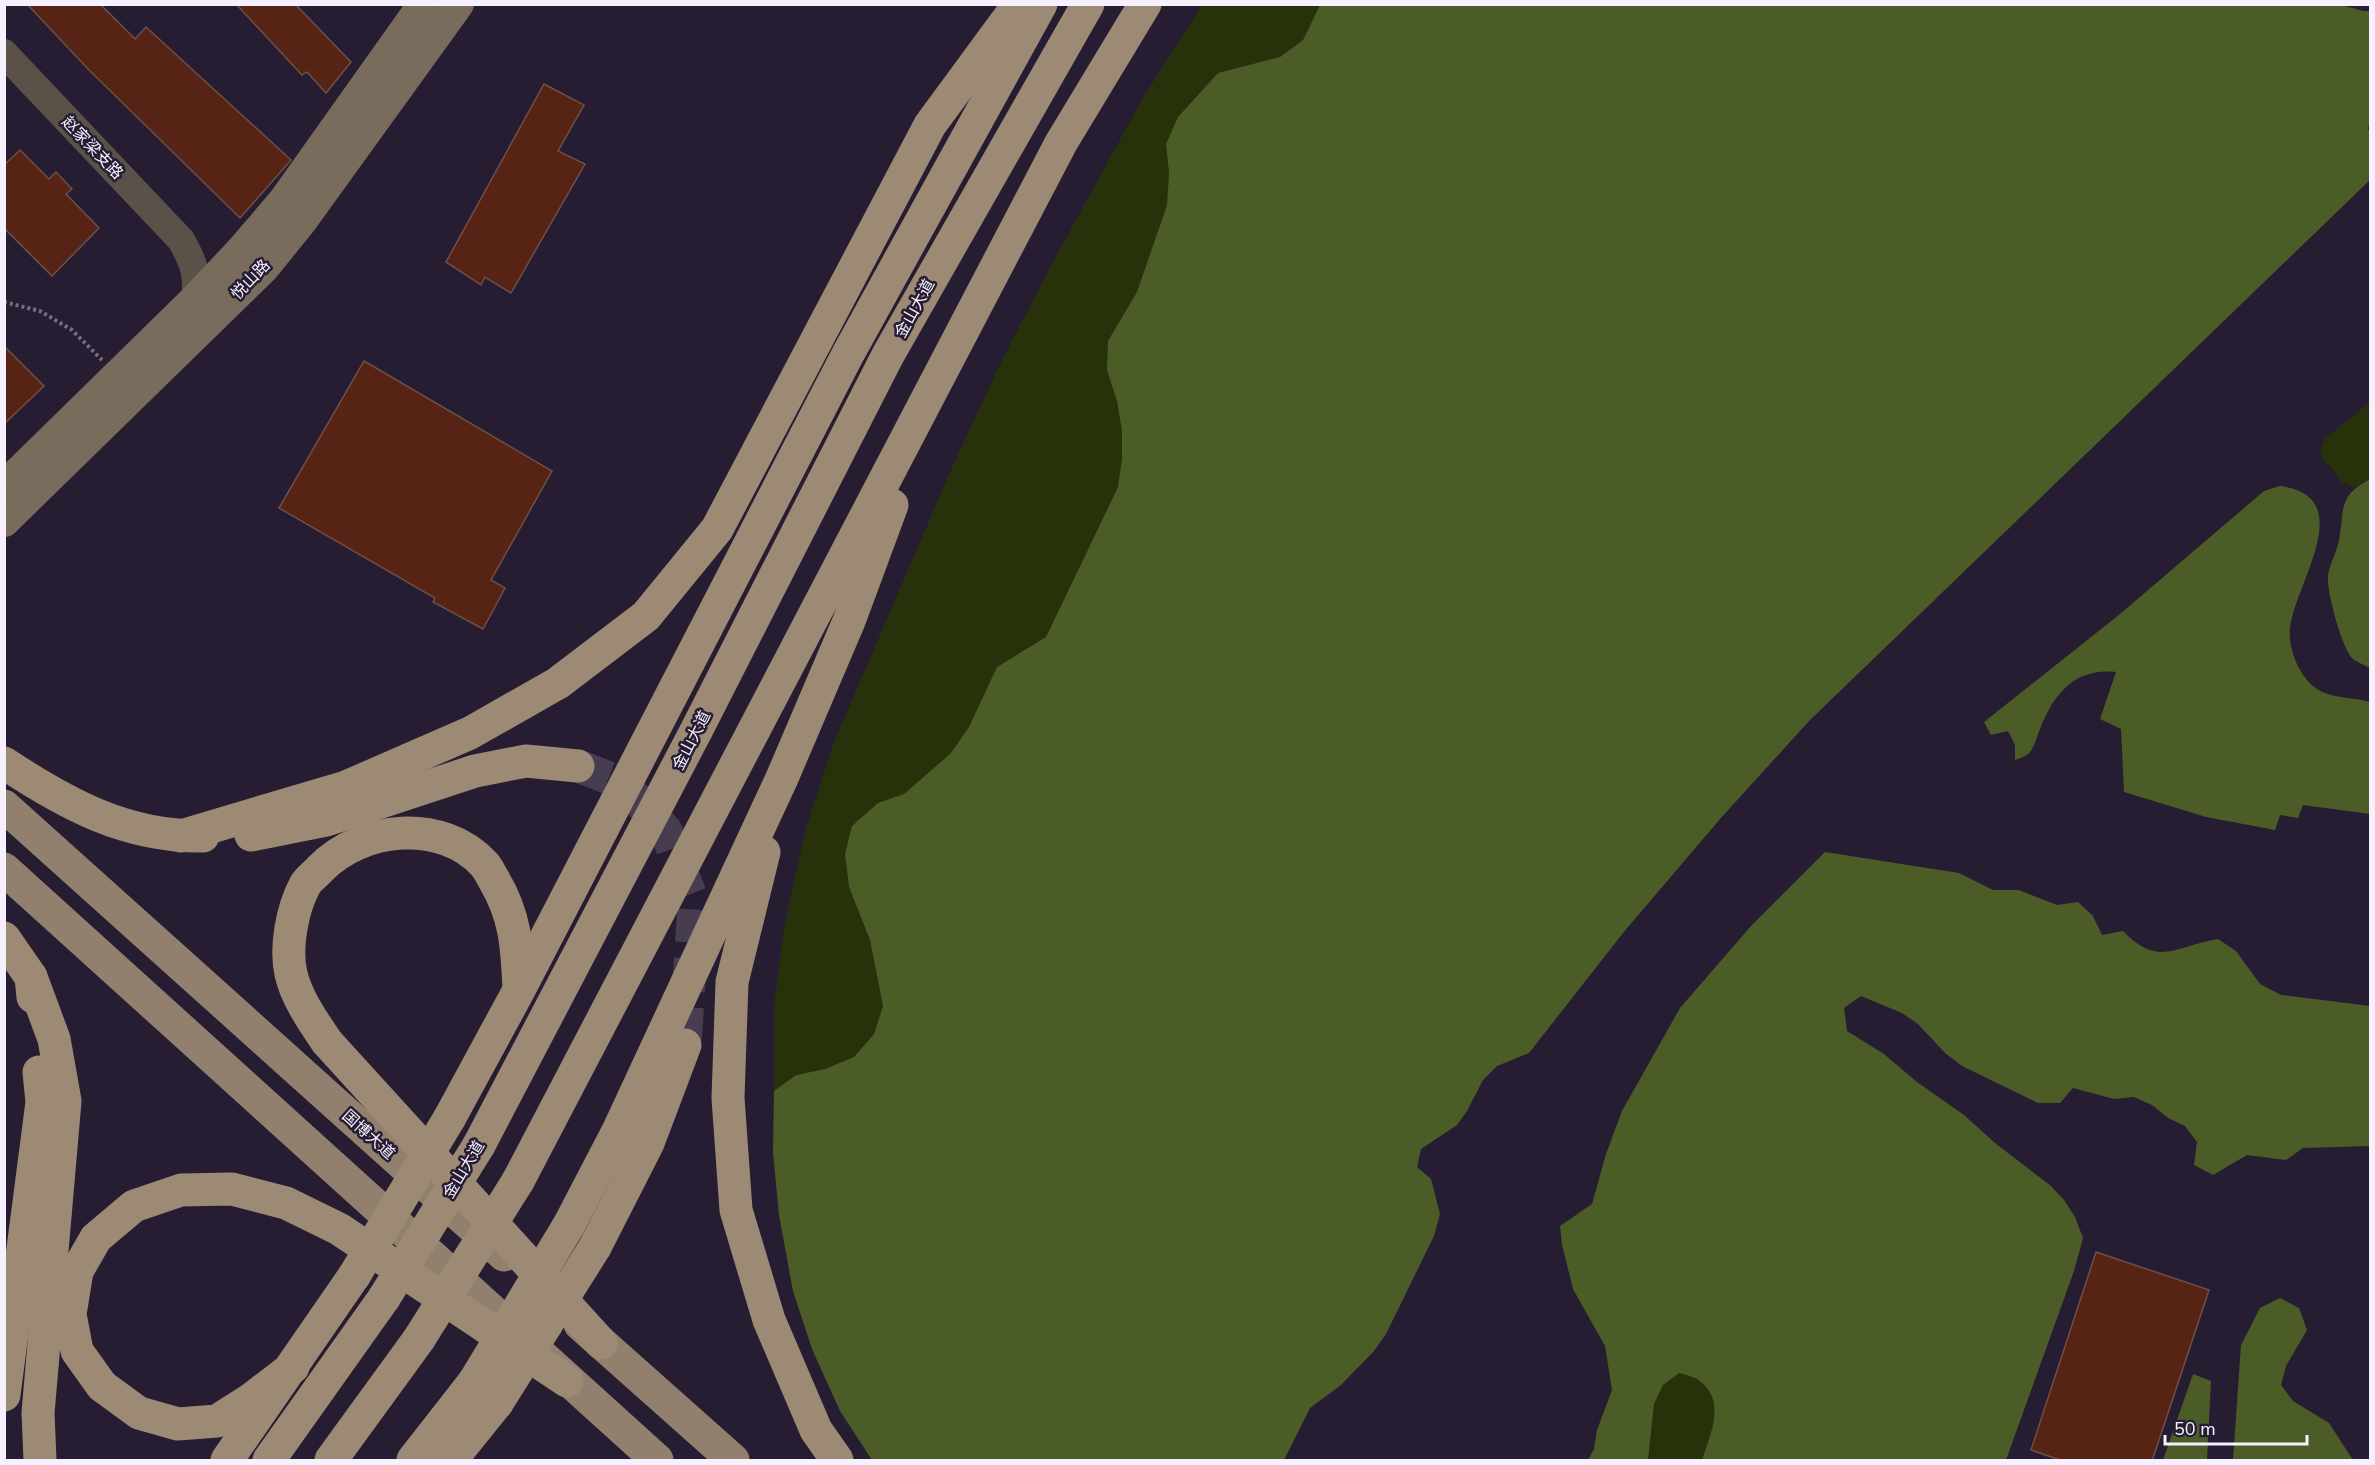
<svg xmlns="http://www.w3.org/2000/svg" width="2375" height="1465" viewBox="0 0 2375 1465" font-family="'Nunito Sans','Noto Sans SC',sans-serif">
	<style>
		.green { fill: #27320a }
		.forest { fill: #4b5c27 }
		.building { fill: #562315; stroke: #6d5048; stroke-width: 1.5 }
		.lines { fill: none; stroke-linecap: round; stroke-linejoin: round }
		.trunk-tunnel { stroke: #463d51; stroke-width: 33; stroke-dasharray: 33 16; stroke-linecap: butt }
		.path { stroke: #776f81; stroke-width: 4; stroke-dasharray: 3 3; stroke-linecap: butt }
		.tertiary { stroke: #5a5148; stroke-width: 28 }
		.secondary { stroke: #796c5d; stroke-width: 32 }
		.primary { stroke: #91806d; stroke-width: 33 }
		.trunk { stroke: #9c8a74; stroke-width: 33 }
		.trunk-bridge { stroke: #9c8a74; stroke-width: 33 }
		.labels { text-anchor: middle; stroke-width: 5; stroke-linejoin: round; paint-order: stroke }
		.street-label { font-size: 16px; fill: #f6f0ff; stroke: #271d32 }
	</style>
	<rect width="100%" height="100%" fill="#271d32"/>
	<g class="green">
		<polygon points="1202,5 1320,5 1303,40 1280,57 1218,73 1166,144 1169,173 1167,205 1137,292 1124,316 1117,401 1122,431 1122,459 1118,487 1046,637 997,667 969,728 951,753 904,794 878,803 845,854 849,887 870,940 883,1006 874,1034 854,1057 825,1069 796,1075 774,1091 774,1007 784,928 805,831 834,742 954,463 1002,360 1054,260 1144,96"/>
		<polygon points="2370,402 2370,479 2354,487 2341,482 2333,469 2323,460 2320,449 2326,438"/>
		<path d="M1679,1373c7,2 17,4 22,9 25,20 9,53 1,78h-54l6,-56 9,-19z"/>
	</g>
	<g class="forest">
		<polygon points="2338,4 2363,11 2370,11 2370,120 2368,129 2370,131 2370,180 1809,721 1720,819 1623,933 1529,1053 1497,1066 1483,1080 1467,1111 1457,1125 1421,1149 1417,1167 1431,1179 1440,1214 1434,1236 1386,1334 1374,1351 1341,1385 1310,1408 1284,1460 872,1460 840,1411 812,1349 793,1291 779,1215 773,1152 774,1091 796,1075 825,1069 854,1057 874,1034 883,1006 870,940 849,887 845,854 852,826 878,803 904,794 951,753 969,727 997,667 1046,637 1118,487 1122,459 1122,431 1117,401 1107,370 1108,341 1137,292 1167,205 1169,173 1166,144 1178,117 1218,73 1280,57 1303,40 1320,5"/>
		<path d="M2370,479v188h-2c-5,-3 -12,-5 -16,-9 -10,-10 -26,-68 -24,-83 2,-12 9,-23 11,-35 6,-31 -2,-43 31,-61z"/>
		<path d="M2280,486c80,10 15,98 10,142 -2,20 8,45 23,58 15,13 40,11 57,16v112l-67,-9 -5,13 -18,-3 -5,15 -69,-13 -82,-25 -3,-63 -21,-10 16,-47c-41,-4 -62,21 -76,57 -3,7 -6,20 -12,25 -4,3 -9,5 -13,6v-15l-7,-14 -17,4 -7,-13 136,-108 144,-123z"/>
		<path d="M1825,852l134,21 34,17h26l38,15 21,-3 15,14 9,19 21,-4c36,37 52,15 95,8l18,12 24,33 21,11 89,11v140l-67,2 -17,12 -39,-5 -34,20 -19,-10 3,-23 -12,-16 -17,-8 -16,-13 -18,-8 -20,2 -41,-11 -13,15h-22l-76,-37 -17,-13 -27,-29 -16,-11 -41,-17 -17,12 3,23 37,23 33,28 47,33 31,28 56,43 13,14 11,17 8,21 -9,33 -68,189h-304c8,-25 24,-58 -1,-78 -5,-5 -15,-7 -22,-9l-16,12 -9,19 -6,56h-60l6,-11 3,-19 15,-40 -7,-44 -32,-57 -11,-44 -2,-19 32,-22 14,-50 16,-43 58,-103 71,-82z"/>
		<polygon points="2280,1298 2299,1308 2307,1330 2286,1366 2281,1385 2293,1401 2329,1423 2353,1460 2233,1460 2241,1345 2260,1308"/>
		<polygon points="2193,1374 2211,1381 2207,1460 2163,1460"/>
	</g>
	<g class="building">
		<polygon points="27,4 100,4 135,39 146,27 291,160 240,218 88,69"/>
		<polygon points="236,4 295,4 351,62 326,93 307,72 302,75"/>
		<polygon points="544,84 584,105 558,151 585,164 511,293 485,277 481,285 446,262"/>
		<polygon points="20,150 49,179 56,172 72,189 66,194 99,228 52,276 4,228 4,165"/>
		<polygon points="4,346 44,386 4,424"/>
		<polygon points="364,361 552,471 491,580 505,588 483,629 433,602 435,598 279,508"/>
		<polygon points="2096,1252 2209,1290 2152,1461 2063,1461 2031,1450"/>
	</g>
	<g class="lines">
		<polyline class="trunk-tunnel" points="578,766 622,783 666,831 694,904 685,1045"/>
		<polyline class="path" points="4,302 40,311 72,330 102,360"/>
		<path class="tertiary" d="M4,53l177,187c13,23 17,34 14,60"/>
		<g class="secondary">
			<polyline points="4,487 195,300 243,249 284,201 424,4"/>
			<polyline points="4,521 264,267 302,220 458,4"/>
		</g>
		<g class="primary">
			<polyline points="4,806 504,1255"/>
			<polyline points="4,869 657,1460"/>
			<polyline points="580,1324 733,1460"/>
		</g>
		<g class="trunk">
			<path d="M4,763c62,41 122,74 199,73"/>
			<polyline points="251,835 326,820 475,771 526,761 578,766"/>
			<polyline points="181,836 346,787 470,733 558,683 646,616 717,529 930,125 1019,4"/>
			<polyline points="764,852 732,982 728,1098 736,1210 769,1320 816,1430 837,1460"/>
			<polyline points="4,938 31,977 33,997"/>
			<polyline points="31,977 54,1039 65,1101 38,1413 40,1460"/>
			<path d="M519,989c-2,-42 -3,-72 -25,-109 -3,-5 -6,-12 -10,-16 -43,-46 -122,-38 -164,5 -4,5 -12,10 -15,16 -13,24 -20,63 -14,89 6,25 22,47 36,68l274,301"/>
			<polyline points="449,1119 519,990 848,354 1041,4"/>
			<polyline points="479,1145 696,731 888,355 1088,4"/>
			<polyline points="518,1181 1061,143 1145,4"/>
			<polyline points="569,1225 619,1129 782,778 849,621 892,505"/>
			<polyline points="595,1247 648,1143 685,1045"/>
			<polyline points="293,1367 250,1400 217,1421 178,1424 139,1413 102,1386 77,1351 70,1314 77,1271 96,1238 134,1206 181,1190 232,1189 286,1203 339,1229 567,1381"/>
			<polyline points="4,1395 42,1102 39,1072"/>
			<polyline points="227,1460 354,1276"/>
			<polyline points="269,1460 384,1298"/>
			<polyline points="331,1460 419,1339"/>
			<polyline points="413,1460 474,1382"/>
			<polyline points="451,1460 497,1403"/>
		</g>
		<g class="trunk-bridge">
			<polyline points="354,1276 449,1119"/>
			<polyline points="384,1298 479,1145"/>
			<polyline points="419,1339 518,1181"/>
			<polyline points="474,1382 569,1225"/>
			<polyline points="497,1403 595,1247"/>
		</g>
	</g>
	<g class="labels">
		<g class="street-label">
			<text transform="translate(93 147) rotate(46)" y="6">赵家梁支路</text>
			<text transform="translate(250 279) rotate(-46)" y="6">悦山路</text>
			<text transform="translate(914 308) rotate(-61)" y="6">金山大道</text>
			<text transform="translate(691 740) rotate(-63)" y="6">金山大道</text>
			<text transform="translate(369 1134) rotate(42)" y="6">国博大道</text>
			<text transform="translate(463 1169) rotate(-59)" y="6">金山大道</text>
		</g>
	</g>
	<rect width="2375" height="1465" fill="none" stroke="#f6f0ff" stroke-width="12"/>
	<path d="M2165 1435v9h142v-9" fill="none" stroke="#f6f0ff" stroke-width="3"/>
	<text x="2174" y="1435" font-size="18" fill="#f6f0ff" stroke="#271d32" stroke-width="4.5" paint-order="stroke">50 m</text>
</svg>
